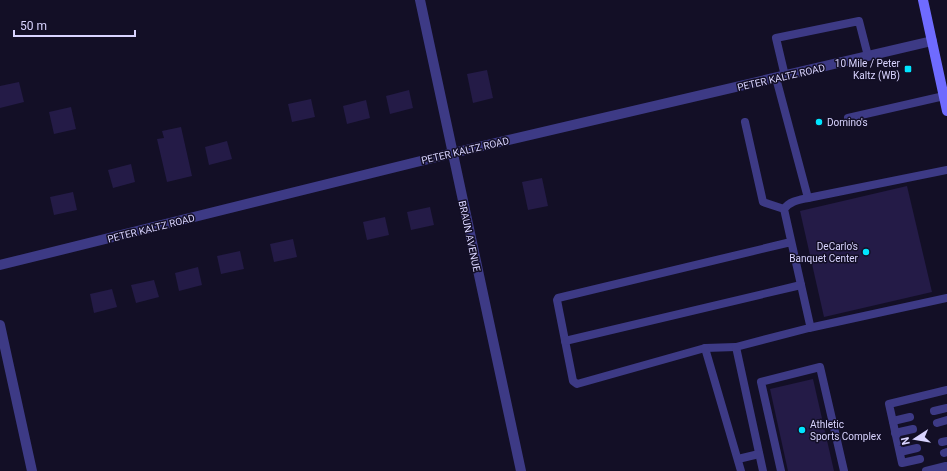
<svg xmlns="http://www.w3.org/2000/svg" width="947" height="471" viewBox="0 0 947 471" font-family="Roboto,sans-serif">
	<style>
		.building { fill: #241b47 }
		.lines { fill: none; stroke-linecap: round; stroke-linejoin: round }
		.lane { stroke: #3d3a85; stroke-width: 8 }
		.street { stroke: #3d3a85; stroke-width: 10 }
		.secondary { stroke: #6f6bff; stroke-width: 10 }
		.poi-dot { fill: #00e5ff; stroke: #130f26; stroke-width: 1.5 }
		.labels { text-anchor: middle; stroke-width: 3; stroke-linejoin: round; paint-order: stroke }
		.poi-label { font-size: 10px; fill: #d9d4ff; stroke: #130f26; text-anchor: end }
		.street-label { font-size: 10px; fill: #d9d4ff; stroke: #130f26 }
	</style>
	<rect width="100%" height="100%" fill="#130f26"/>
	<g class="building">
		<polygon points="487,70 493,98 473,103 467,74"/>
		<polygon points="19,82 24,102 0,108 0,86"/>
		<polygon points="409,90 413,108 390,114 386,96"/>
		<polygon points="311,99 315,117 292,122 288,104"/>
		<polygon points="366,100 370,118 347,124 343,106"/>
		<polygon points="71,107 76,129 54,134 49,112"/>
		<polygon points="181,127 192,176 167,182 157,139 164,138 162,131"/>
		<polygon points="227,141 232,159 209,165 205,147"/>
		<polygon points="131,164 135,182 113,188 108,170"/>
		<polygon points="542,178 548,206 528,210 522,182"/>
		<polygon points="907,186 932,292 824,317 800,211"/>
		<polygon points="73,192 77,210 54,215 50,197"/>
		<polygon points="430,207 434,225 411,230 407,212"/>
		<polygon points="385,217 389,235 367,240 363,222"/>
		<polygon points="293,239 297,257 274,262 270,244"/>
		<polygon points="240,251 244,269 221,274 217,256"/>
		<polygon points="198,267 202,285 179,291 175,273"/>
		<polygon points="154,280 159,297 136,303 131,285"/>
		<polygon points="112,289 117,307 94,313 90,294"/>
		<polygon points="813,379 834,471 788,471 770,389"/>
	</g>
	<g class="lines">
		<g class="lane">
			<polyline points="785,76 776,38 859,21 868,56"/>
			<polyline points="776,78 808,198"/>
			<polyline points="848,118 944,96"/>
			<polyline points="745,122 763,202 784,209"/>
			<path d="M791,242l-233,56 -1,2 16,81 4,3 128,-36 31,-1 73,-19 1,-3 -26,-116c6,-8 15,-9 24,-11l139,-28"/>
			<polyline points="809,328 947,298"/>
			<polyline points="565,341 801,285"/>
			<polyline points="736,347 763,471"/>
			<polyline points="705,348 741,471"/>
			<polyline points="934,411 947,408"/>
			<polyline points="893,421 910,417"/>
			<polyline points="937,423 947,420"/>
			<polyline points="895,433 913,429"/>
			<polyline points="942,442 947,441"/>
			<polyline points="900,452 917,448"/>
			<polyline points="944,453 947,452"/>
			<polyline points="738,459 759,454"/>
			<polyline points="920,459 902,463 889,404 947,390"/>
			<polyline points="781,471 761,382 820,367 844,471"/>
			<polyline points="926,471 946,466 947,469"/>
		</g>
		<g class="street">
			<polyline points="420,0 521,471"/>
			<polyline points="0,265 453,153 932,41"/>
			<polyline points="0,325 32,471"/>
		</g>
		<polyline class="secondary" points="923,0 947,111"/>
	</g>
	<g class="poi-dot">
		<rect x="904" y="65" width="8" height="8" rx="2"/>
		<circle cx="819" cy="122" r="4"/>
		<circle cx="866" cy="252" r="4"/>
		<circle cx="802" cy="430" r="4"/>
	</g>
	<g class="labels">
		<g class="poi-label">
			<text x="900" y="67">10 Mile / Peter<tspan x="900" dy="12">Kaltz (WB)</tspan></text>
			<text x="827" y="126" text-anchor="start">Domino's</text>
			<text x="858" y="250">DeCarlo's<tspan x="858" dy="12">Banquet Center</tspan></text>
			<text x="810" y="428" text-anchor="start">Athletic<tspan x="810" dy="12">Sports Complex</tspan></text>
		</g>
		<g class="street-label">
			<text transform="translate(781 77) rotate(-13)" y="4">PETER KALTZ ROAD</text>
			<text transform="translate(465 150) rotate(-13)" y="4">PETER KALTZ ROAD</text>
			<text transform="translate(151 228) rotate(-14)" y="4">PETER KALTZ ROAD</text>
			<text transform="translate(470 236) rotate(78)" y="4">BRAUN AVENUE</text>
		</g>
	</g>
	<g transform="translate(915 439) rotate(258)" stroke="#130f26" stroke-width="3" paint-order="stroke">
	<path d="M0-3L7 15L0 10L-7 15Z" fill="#d9d4ff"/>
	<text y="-6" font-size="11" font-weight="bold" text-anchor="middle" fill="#d9d4ff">N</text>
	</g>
	<path d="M14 30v6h121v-6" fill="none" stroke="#d9d4ff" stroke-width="2"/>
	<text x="20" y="30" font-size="12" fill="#d9d4ff" stroke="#130f26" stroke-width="3" paint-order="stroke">50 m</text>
</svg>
